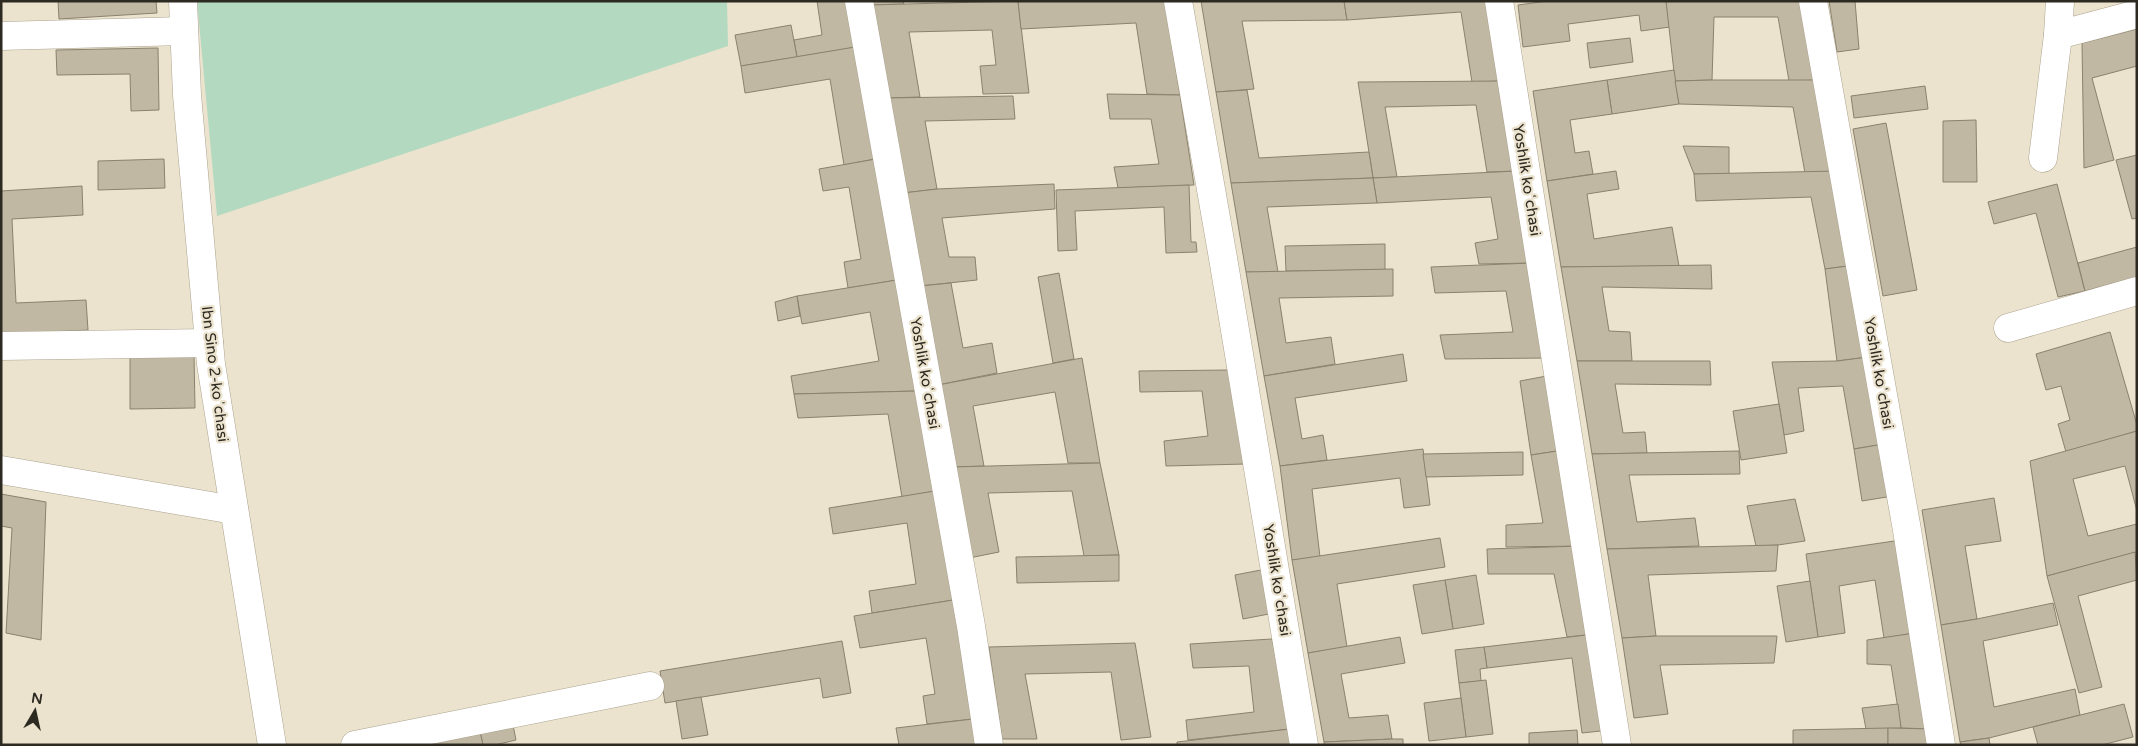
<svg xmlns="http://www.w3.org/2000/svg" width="2138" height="746" viewBox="0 0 2138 746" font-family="'Varela Round',sans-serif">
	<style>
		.green { fill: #b3dac0 }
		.building { fill: #c1b8a3; stroke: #8a826e }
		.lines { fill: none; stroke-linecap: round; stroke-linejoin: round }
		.minor-casing { stroke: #aca38f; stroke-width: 29 }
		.minor { stroke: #fff; stroke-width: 28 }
		.labels { text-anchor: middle; stroke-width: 4.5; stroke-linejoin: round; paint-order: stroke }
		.street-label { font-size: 15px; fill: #2d2a22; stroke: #ece3ce }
	</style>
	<rect width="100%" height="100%" fill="#ece3ce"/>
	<polygon class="green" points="197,1 727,1 728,46 217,216"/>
	<g class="building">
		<polygon points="58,1 156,1 157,13 59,19"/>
		<polygon points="817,1 849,1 857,47 797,57 794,40 822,35"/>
		<polygon points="869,1 903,1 904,4 870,5"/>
		<polygon points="1018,1 1029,93 983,94 980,66 996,65 992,30 909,32 920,97 886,98 870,5"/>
		<polygon points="1018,1 1165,1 1180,95 1147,94 1136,23 1021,29"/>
		<polygon points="1201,1 1344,1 1347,20 1242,21 1254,89 1216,92"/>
		<polygon points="1344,1 1489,1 1502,81 1472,82 1461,12 1347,20"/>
		<polygon points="1547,1 1666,1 1670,27 1641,31 1639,15 1568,24 1570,41 1523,47 1518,5"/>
		<polygon points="1666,1 1809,1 1822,80 1789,81 1778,17 1714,17 1712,80 1675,81"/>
		<polygon points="1829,1 1855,1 1859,49 1837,52"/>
		<polygon points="791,25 797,57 741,66 735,35"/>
		<polygon points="2137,29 2137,66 2092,78 2114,160 2084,168 2082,43"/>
		<polygon points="1630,38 1633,62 1590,68 1587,43"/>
		<polygon points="861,46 880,158 844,165 830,79 745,93 741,66"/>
		<polygon points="158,48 159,110 131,111 130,74 57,75 56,50"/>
		<polygon points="1674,70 1679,104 1612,114 1607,80"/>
		<polygon points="1607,80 1612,114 1570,120 1575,153 1589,151 1593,174 1547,181 1533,91"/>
		<polygon points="1712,80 1822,80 1837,171 1805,173 1793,107 1679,104 1675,81"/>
		<polygon points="1502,81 1517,171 1487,172 1476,105 1385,107 1397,177 1373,178 1358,82"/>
		<polygon points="1925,86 1928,109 1854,118 1851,96"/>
		<polygon points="1247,90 1259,158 1369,152 1373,178 1231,183 1216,92"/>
		<polygon points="1107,94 1180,95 1194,185 1118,188 1114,167 1159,164 1151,119 1110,119"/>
		<polygon points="1013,96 1015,119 925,121 937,189 903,193 886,98"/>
		<polygon points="1976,120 1977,182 1943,182 1943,121"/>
		<polygon points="1886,123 1917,290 1883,296 1853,129"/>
		<polygon points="1683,146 1729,147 1729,174 1694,174"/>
		<polygon points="2137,155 2137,218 2132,219 2116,160"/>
		<polygon points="164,159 165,188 98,190 98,161"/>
		<polygon points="876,159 897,280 848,288 844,262 861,259 849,187 823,191 819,169"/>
		<polygon points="1517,171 1532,263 1479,264 1475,243 1498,239 1491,197 1377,203 1373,178"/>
		<polygon points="1616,171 1619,189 1587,194 1594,239 1672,227 1679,266 1561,267 1547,181"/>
		<polygon points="1837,171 1855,265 1825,269 1811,197 1696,201 1694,174"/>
		<polygon points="1373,178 1377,203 1267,207 1278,272 1246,272 1231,183"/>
		<polygon points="1054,184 1055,209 942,218 949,257 975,257 977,280 920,286 903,193 937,189"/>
		<polygon points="2057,184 2085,291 2058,297 2036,213 1994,224 1988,202"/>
		<polygon points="1189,185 1191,242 1196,242 1197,252 1166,253 1164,207 1075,211 1077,250 1058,251 1056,190"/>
		<polygon points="82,186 83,215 12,219 16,303 86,300 88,330 1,335 1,191"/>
		<polygon points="1385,244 1385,270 1286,271 1285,246"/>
		<polygon points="2137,247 2137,277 2085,291 2078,263"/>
		<polygon points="1532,263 1547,358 1445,359 1440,335 1513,332 1506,291 1435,293 1431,267"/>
		<polygon points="1711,265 1712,289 1602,287 1609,331 1630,332 1632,361 1577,361 1561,267"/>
		<polygon points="1855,265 1868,357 1837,361 1825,269"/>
		<polygon points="1393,269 1393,296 1279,298 1286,343 1331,337 1335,364 1264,376 1246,272"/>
		<polygon points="1059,273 1074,359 1053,363 1038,277"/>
		<polygon points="897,280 917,391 794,394 791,376 879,361 870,312 802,324 797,296"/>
		<polygon points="951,283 963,348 992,343 997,373 938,385 920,286"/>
		<polygon points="797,296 800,316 778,321 775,302"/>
		<polygon points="2110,332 2137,425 2137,431 2066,452 2058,424 2070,420 2061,386 2046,390 2036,354"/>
		<polygon points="1403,354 1407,381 1295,398 1302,439 1323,435 1327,460 1280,466 1264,376"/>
		<polygon points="130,355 194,355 195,408 130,409"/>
		<polygon points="1868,357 1884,444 1854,449 1843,386 1798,388 1804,431 1784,435 1772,362 1837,361"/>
		<polygon points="1082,358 1100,463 1068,463 1055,392 973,406 984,466 953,467 938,385"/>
		<polygon points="1577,361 1710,361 1711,385 1615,384 1623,433 1645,432 1647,453 1592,454"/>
		<polygon points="1230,370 1246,464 1166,466 1164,441 1208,436 1202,391 1140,392 1139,371"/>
		<polygon points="1552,375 1564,450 1531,455 1520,381"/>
		<polygon points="917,391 935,491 902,497 888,414 798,418 794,394"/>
		<polygon points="1779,404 1787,453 1741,460 1733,411"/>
		<polygon points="2137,431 2137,511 2125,466 2073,479 2088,536 2137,524 2137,552 2047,576 2030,461"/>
		<polygon points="1884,444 1893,496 1862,501 1854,449"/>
		<polygon points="1423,449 1430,505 1404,508 1400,478 1312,489 1320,557 1292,560 1280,466"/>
		<polygon points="1564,450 1581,546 1506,547 1506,525 1543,523 1531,455"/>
		<polygon points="1739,451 1740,474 1629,475 1637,522 1695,518 1699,546 1607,549 1592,454"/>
		<polygon points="1523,452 1523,475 1426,477 1423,454"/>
		<polygon points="1100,463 1119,555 1084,556 1072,491 988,493 999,552 969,558 953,467"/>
		<polygon points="935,491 953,600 872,613 869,591 916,584 907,523 833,534 829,508"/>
		<polygon points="1,494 46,502 41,640 6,633 12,528 1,526"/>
		<polygon points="1994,498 2001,541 1965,546 1977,619 1941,625 1922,510"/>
		<polygon points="1795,499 1805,541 1778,545 1756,546 1747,506"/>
		<polygon points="1440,538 1445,567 1337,584 1347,647 1308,653 1292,560"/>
		<polygon points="1901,540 1915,633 1884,638 1875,580 1839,586 1845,633 1818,637 1806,554"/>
		<polygon points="1778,545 1776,571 1648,575 1656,636 1622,638 1607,549"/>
		<polygon points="1581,546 1595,634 1567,637 1554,574 1488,574 1487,549"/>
		<polygon points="2135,552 2137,580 2078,596 2102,687 2079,693 2047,576"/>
		<polygon points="1119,555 1119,581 1017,583 1016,557"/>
		<polygon points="1266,569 1274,613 1243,619 1235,575"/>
		<polygon points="1476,575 1484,624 1453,629 1445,580"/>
		<polygon points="1445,580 1453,629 1422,634 1413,585"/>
		<polygon points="1810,581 1818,637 1786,642 1777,586"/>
		<polygon points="953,600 973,719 927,724 923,696 935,694 926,638 860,648 854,616"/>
		<polygon points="2053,603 2058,625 1983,641 1994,707 2075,689 2080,715 1989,738 1960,742 1941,625 1977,619"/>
		<polygon points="1915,633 1932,729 1901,728 1891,665 1867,664 1867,640"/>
		<polygon points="1595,634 1610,730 1582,733 1572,658 1487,668 1484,647"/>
		<polygon points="1656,636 1777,636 1774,663 1660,665 1668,714 1634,718 1622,638"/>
		<polygon points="1400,637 1405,663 1341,674 1349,718 1388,715 1392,739 1324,742 1308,653"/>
		<polygon points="1272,639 1290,729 1188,740 1186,720 1254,712 1249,666 1193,668 1190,644"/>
		<polygon points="842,641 851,693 823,698 820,678 665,703 660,671"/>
		<polygon points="1135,643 1151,737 1121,740 1111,672 1025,674 1037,739 1002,739 989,647"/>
		<polygon points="1484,647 1487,668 1480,669 1481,681 1459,683 1455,650"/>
		<polygon points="1486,680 1493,734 1466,737 1459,683"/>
		<polygon points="701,697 708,735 682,739 676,701"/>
		<polygon points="1461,698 1466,737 1429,741 1424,703"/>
		<polygon points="1898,704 1901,728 1866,729 1862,708"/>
		<polygon points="2124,704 2133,737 2102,745 2038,745 2033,727"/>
		<polygon points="973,719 978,745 899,745 896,728"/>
		<polygon points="512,720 516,740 495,745 483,745 479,727"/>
		<polygon points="479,727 483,745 402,745"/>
		<polygon points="1888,728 1888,745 1793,745 1793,730"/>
		<polygon points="1888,728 1932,729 1935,745 1888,745"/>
		<polygon points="1290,729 1293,745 1177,745 1177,742"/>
		<polygon points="1577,730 1578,745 1529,745 1529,733"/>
		<polygon points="1989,738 1990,745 1961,745 1960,742"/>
		<polygon points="1392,739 1403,739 1403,745 1324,745 1324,742"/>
	</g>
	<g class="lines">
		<g class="minor-casing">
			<g id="minor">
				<polyline points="183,1 187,95 211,364 272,745"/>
				<polyline points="859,1 971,626 989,745"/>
				<polyline points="1178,1 1223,258 1304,745"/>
				<polyline points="1499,1 1617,745"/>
				<polyline points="1813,1 1907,530 1941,745"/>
				<polyline points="2058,35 2060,1"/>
				<polyline points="1,36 184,31"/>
				<polyline points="2043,158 2058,35 2137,14"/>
				<polyline points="2008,328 2137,291"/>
				<polyline points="1,346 209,343"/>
				<polyline points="1,470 234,510"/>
				<polyline points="355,745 650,686"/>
			</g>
		</g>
		<use href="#minor" class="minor"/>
	</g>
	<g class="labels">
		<g class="street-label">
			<text transform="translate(1527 180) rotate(81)" y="5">Yoshlik koʻchasi</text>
			<text transform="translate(925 373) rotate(80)" y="5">Yoshlik koʻchasi</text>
			<text transform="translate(1879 373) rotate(80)" y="5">Yoshlik koʻchasi</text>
			<text transform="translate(215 374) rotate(83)" y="5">Ibn Sino 2-koʼchasi</text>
			<text transform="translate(1277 580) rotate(81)" y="5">Yoshlik koʻchasi</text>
		</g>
	</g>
	<rect width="2138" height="746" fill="none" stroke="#2d2a22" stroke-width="5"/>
	<g transform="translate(35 711) rotate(9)" stroke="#ece3ce" stroke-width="4" paint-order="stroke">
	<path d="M0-4L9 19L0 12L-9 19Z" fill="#2d2a22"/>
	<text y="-8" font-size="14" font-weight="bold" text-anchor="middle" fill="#2d2a22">N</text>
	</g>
</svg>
